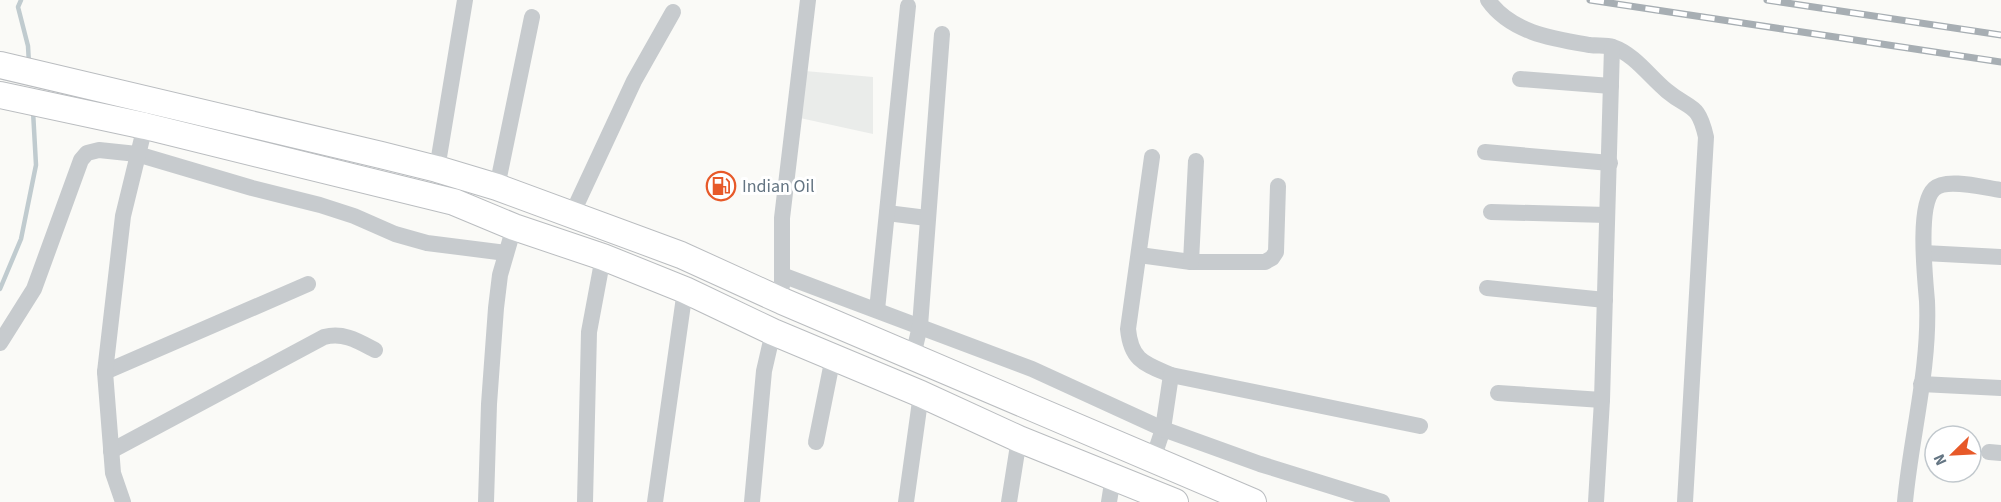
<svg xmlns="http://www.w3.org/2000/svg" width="2001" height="502" viewBox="0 0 2001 502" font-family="'Source Sans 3',sans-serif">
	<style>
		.built { fill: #eaecea }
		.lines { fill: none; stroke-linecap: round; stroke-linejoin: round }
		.stream { stroke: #c0cbcf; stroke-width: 4.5 }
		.highway-casing { stroke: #babdc0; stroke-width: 28 }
		.minor { stroke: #c7cbce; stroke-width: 16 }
		.highway { stroke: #fff; stroke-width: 26 }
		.rail-casing { stroke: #a7aeb3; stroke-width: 7 }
		.rail { stroke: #fff; stroke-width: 4.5; stroke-dasharray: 14; stroke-linecap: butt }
		.labels { text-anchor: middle; stroke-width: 6; stroke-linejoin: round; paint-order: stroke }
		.poi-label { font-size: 18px; fill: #647583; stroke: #fff; text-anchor: start }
	</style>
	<rect width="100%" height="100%" fill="#fafaf7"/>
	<polygon class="built" points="805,71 873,77 873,134 800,118"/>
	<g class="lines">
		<g class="stream">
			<polyline points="21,0 18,7 28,46 29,64"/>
			<polyline points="0,289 21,239 36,165 33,111"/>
		</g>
		<g class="highway-casing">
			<g id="highway">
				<polyline points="0,65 381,155 437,169 497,187 681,255 782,301 1253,502"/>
				<polyline points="0,95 145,126 454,202 514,227 603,257 685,290 773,332 921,394 1019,439 1175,502"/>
			</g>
		</g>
		<g class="minor">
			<path d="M1488,0c23,33 66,39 102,45 8,1 16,0 23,2 21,7 37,30 54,44 24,20 31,11 39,46l-21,365"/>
			<polyline points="1520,79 1611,86"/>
			<polyline points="1485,152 1610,163"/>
			<path d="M1152,157l-24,172c3,32 17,35 43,46l-8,54 -10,30"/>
			<polyline points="437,169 465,0"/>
			<polyline points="497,187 532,17"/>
			<polyline points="1491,212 1607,215"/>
			<polyline points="887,213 927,218"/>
			<polyline points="572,214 634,81 673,12"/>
			<polyline points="1924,253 2001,257"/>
			<polyline points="1139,255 1191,262 1265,262 1272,258 1276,252 1278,186"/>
			<polyline points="1191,262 1196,161"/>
			<polyline points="782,275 1032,369 1163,429 1260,464 1382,502"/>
			<polyline points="782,286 782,218 808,0"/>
			<polyline points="1487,288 1605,300"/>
			<polyline points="877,310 908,6"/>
			<polyline points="0,343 34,289 81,160 87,153 99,150 137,154 252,188 320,205 354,216 395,234 427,243 506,253"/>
			<polyline points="913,356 920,326 942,34"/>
			<polyline points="105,372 308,284"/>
			<polyline points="1171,375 1420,426"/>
			<polyline points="1921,384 2001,388"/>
			<polyline points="1498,393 1602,400"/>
			<polyline points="816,442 833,357"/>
			<path d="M111,451l213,-114c20,-5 34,4 51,13"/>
			<polyline points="1989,452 2001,453"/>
			<polyline points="123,502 113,473 105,372 123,216 145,126"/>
			<polyline points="486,502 489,404 496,308 500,275 514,227"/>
			<polyline points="585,502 589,332 603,257"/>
			<polyline points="655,502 685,290"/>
			<polyline points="752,502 764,371 773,332"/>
			<polyline points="906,502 921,394"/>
			<polyline points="1009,502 1019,439"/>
			<polyline points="1109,502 1113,477"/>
			<polyline points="1596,502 1602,400 1612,47"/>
			<path d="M1905,502c6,-66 25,-134 22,-201 -2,-24 -10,-96 7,-112 12,-12 51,-1 67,1"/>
		</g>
		<use href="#highway" class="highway"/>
		<g class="rail-casing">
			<g id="rail">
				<polyline points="1590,0 2001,62"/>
				<polyline points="1767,0 2001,35"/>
			</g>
		</g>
		<use href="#rail" class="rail"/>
	</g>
	<defs>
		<g id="fuel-ring" transform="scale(1.5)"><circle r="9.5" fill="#fff" stroke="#e75929" stroke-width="1.5"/><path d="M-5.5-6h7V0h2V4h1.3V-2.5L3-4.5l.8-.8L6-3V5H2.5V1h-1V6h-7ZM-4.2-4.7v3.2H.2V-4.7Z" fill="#e75929"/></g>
	</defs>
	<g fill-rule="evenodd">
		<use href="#fuel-ring" x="721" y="186"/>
	</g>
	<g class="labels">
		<g class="poi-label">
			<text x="742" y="192">Indian Oil</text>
		</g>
	</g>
	<g transform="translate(1953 454) rotate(246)"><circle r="28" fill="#ffffff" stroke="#c1c8cd" stroke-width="1.5"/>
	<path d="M0-4.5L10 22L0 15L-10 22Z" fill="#e75929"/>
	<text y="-9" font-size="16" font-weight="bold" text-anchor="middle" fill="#647583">N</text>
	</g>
</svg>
